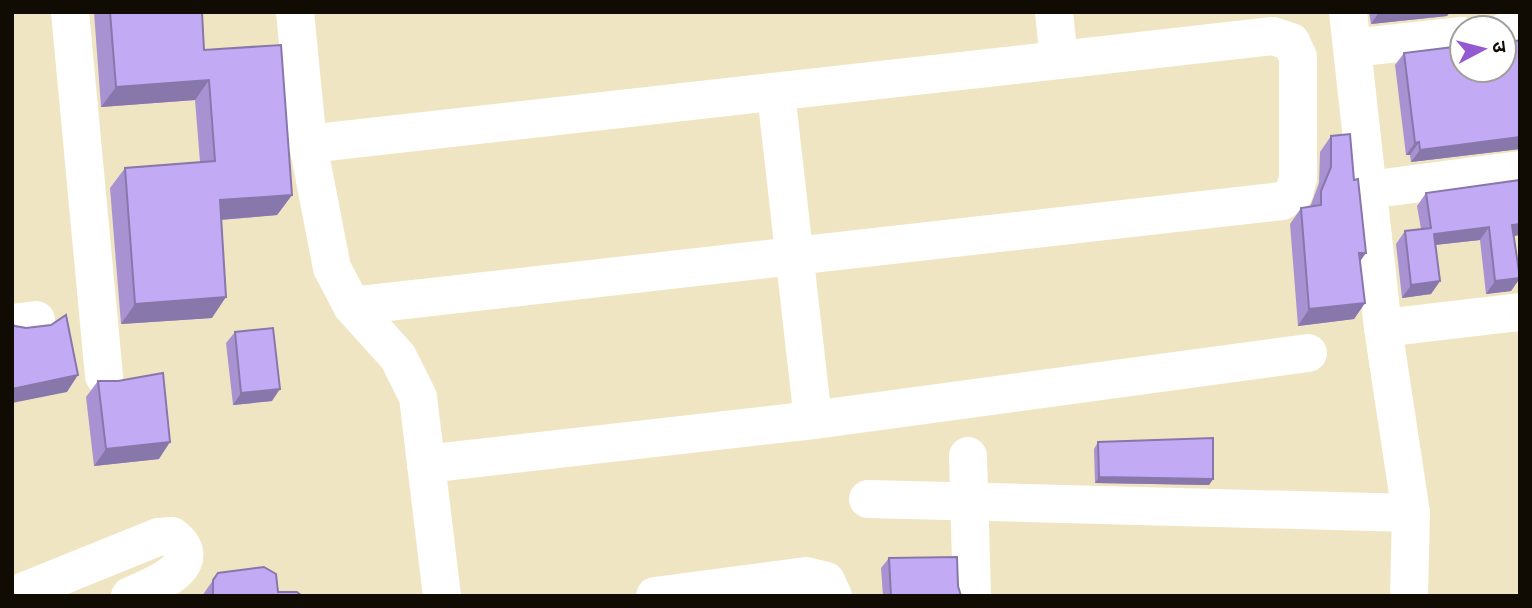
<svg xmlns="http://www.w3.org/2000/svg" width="1532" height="608" viewBox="0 0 1532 608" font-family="Jost,'Noto Sans Devanagari',sans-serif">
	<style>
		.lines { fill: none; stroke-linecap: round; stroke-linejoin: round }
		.minor { stroke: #fff; stroke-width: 38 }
		.wall { fill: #a892d2 }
		.shaded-wall { fill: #8877ab }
		.building { fill: #c3aaf4; stroke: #8877ab; stroke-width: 2 }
	</style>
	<rect width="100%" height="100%" fill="#f0e5c2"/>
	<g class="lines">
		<g class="minor">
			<polyline points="70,12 104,376"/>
			<polyline points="295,12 308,144 332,268 352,306 398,357 418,397 442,596"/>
			<polyline points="1054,12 1059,60"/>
			<polyline points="1348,12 1383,328 1520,312"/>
			<polyline points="1504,32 1520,30"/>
			<polyline points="1352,48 1462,36"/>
			<polyline points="776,93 813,420"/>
			<polyline points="308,144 1273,36 1291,42 1298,57 1298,178 1294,193 1282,201 352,306"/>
			<polyline points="1368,190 1520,170"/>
			<polyline points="12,323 36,320"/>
			<polyline points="1383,328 1411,513 1409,596"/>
			<polyline points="968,456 972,596"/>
			<polyline points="426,464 813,420 1308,353"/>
			<polyline points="868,499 1411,513"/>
			<path d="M12,596l146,-59 14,-1c38,29 -21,51 -42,60"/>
			<polyline points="655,596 806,576 826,581 833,596"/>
		</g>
	</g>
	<g class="wall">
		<polygon points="94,12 202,12 204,50 292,195 277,215 221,220 212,318 121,324 110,188 125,168 200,162 195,100 101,107"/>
		<polygon points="1369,12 1450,12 1447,16 1371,24"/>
		<polygon points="1520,40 1520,149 1411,162 1410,155 1406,155 1395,65 1404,53"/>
		<polygon points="1331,136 1354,180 1366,253 1360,261 1365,303 1354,319 1298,326 1290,224 1301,208 1310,207 1319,183 1320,152"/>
		<polygon points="1426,193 1513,236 1520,278 1511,291 1486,294 1480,240 1435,245 1440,281 1431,294 1402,298 1396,244 1405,231 1421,229 1417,206"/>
		<polygon points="235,332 272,401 233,405 226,343"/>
		<polygon points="98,381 159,459 94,466 86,397"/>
		<polygon points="1098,442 1213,479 1209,485 1095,483 1094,449"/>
		<polygon points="889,558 958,586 961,596 883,596 881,568"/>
		<polygon points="218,573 278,592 302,596 202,596"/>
	</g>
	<g class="shaded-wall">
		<polygon points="1379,12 1450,12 1447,16 1371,24"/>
		<polygon points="209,80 195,100 101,107 116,87"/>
		<polygon points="1520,137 1520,149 1411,162 1420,150"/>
		<polygon points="1419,142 1410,155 1406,155 1415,143"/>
		<polygon points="292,195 277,215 205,221 220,200"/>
		<polygon points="1520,224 1520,235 1503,238 1512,225"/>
		<polygon points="1489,227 1480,240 1425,246 1434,234"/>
		<polygon points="1359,253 1366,253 1354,269"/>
		<polygon points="1520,278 1511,291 1486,294 1495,281"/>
		<polygon points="1440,281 1431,294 1402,298 1411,285"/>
		<polygon points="226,297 212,318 121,324 135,304"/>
		<polygon points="1365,303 1354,319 1298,326 1309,309"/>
		<polygon points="78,375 67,392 12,403 12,389"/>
		<polygon points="280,389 272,401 233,405 241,393"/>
		<polygon points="170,442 159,459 94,466 106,449"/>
		<polygon points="1099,477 1213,479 1209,485 1095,483"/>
	</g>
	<g class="building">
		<polygon points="110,12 202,12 204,50 281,45 292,195 220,200 226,297 135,304 125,168 215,161 209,80 116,87"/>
		<polygon points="1504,37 1516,41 1520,40 1520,137 1420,150 1419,142 1415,143 1404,53 1462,46 1462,70 1504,70"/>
		<polygon points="1350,134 1354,180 1358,179 1366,253 1359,253 1365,303 1309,309 1301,208 1321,205 1321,191 1331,167 1331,136"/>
		<polygon points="1520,180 1520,224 1512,225 1520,278 1495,281 1489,227 1434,234 1440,281 1411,285 1405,231 1431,228 1426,193"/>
		<polygon points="66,315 78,375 12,389 12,324 15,326 26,328 51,325"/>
		<polygon points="273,328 280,389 241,393 235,332"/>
		<polygon points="163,373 170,442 106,449 98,381 118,381"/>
		<polygon points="1213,438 1213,479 1099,477 1098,442"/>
		<polygon points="957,557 958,586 961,596 891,596 889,558"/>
		<polygon points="264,567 276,574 278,592 297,592 302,596 213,596 213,580 218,573"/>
	</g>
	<rect width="1532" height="608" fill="none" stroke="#100c03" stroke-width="28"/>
	<g transform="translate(1483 49) rotate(83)"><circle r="33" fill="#ffffff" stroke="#9f9e9a" stroke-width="2"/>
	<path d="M0-5L12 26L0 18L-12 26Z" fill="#945ad1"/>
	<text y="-10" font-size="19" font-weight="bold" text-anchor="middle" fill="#100c03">उ</text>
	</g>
</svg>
